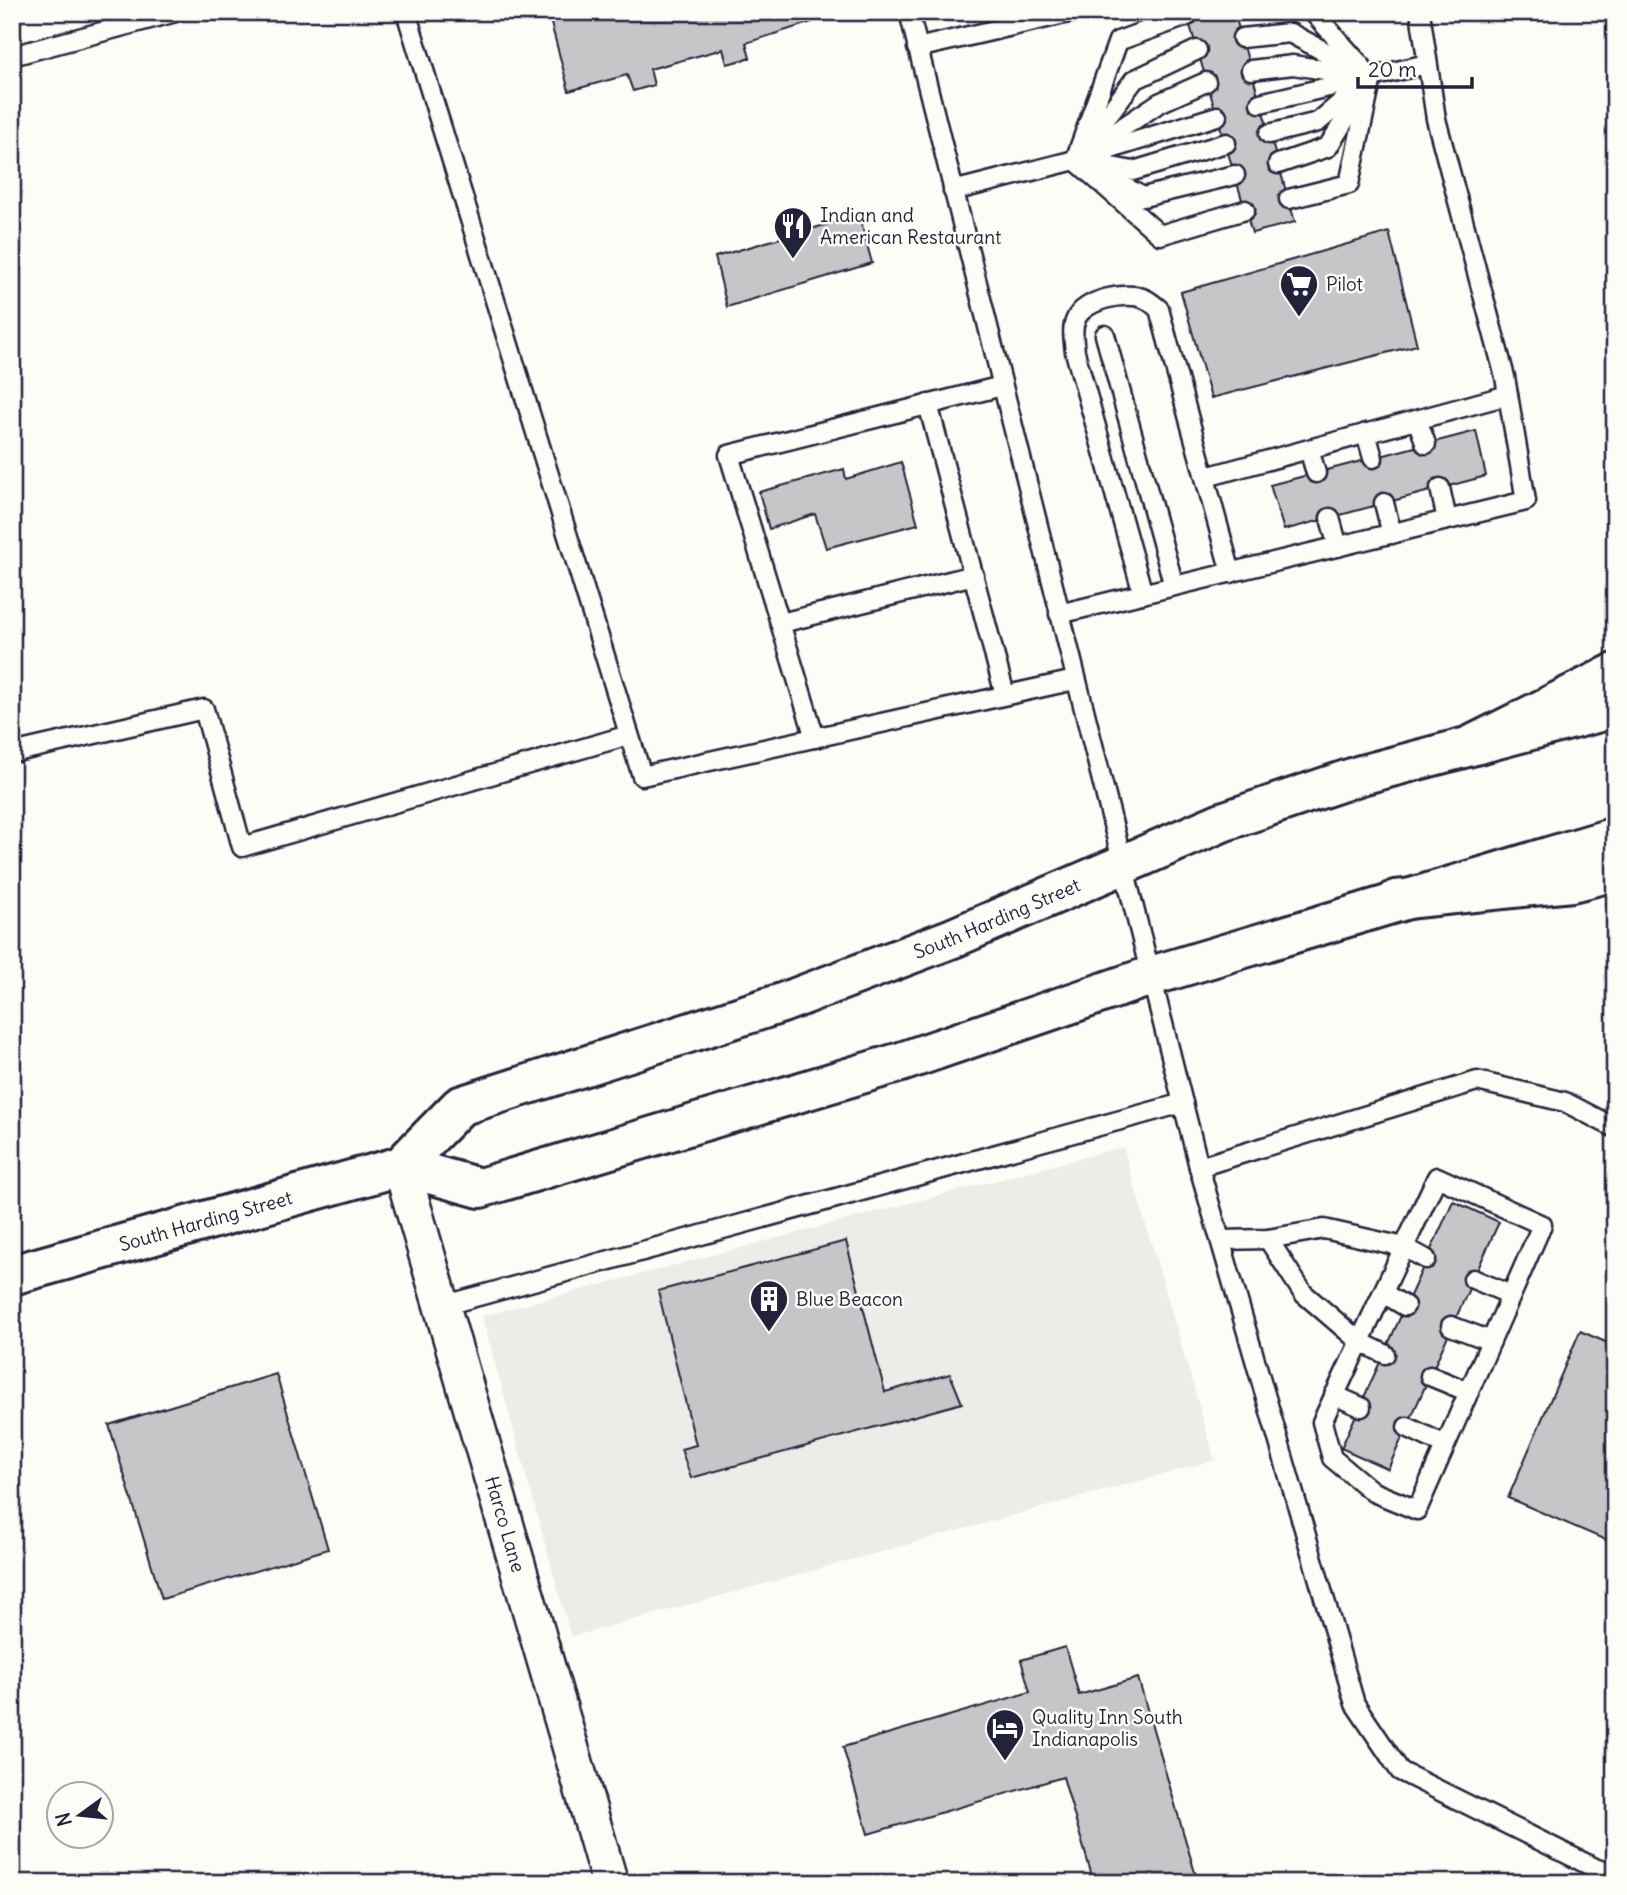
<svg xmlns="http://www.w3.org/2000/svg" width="1627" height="1895" viewBox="0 0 1627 1895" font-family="Delius,sans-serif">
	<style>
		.built { fill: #ecece9 }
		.building { fill: #c6c6c8; stroke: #22223b; stroke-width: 2 }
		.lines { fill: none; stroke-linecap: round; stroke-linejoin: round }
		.service-casing { stroke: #22223b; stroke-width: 23 }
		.minor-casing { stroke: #22223b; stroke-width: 40 }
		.primary-casing { stroke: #22223b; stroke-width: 44 }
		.motorway-casing { stroke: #22223b; stroke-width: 44 }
		.service { stroke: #fdfcf7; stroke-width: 18 }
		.minor { stroke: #fdfcf7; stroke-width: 35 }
		.primary { stroke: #fdfcf7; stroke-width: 38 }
		.motorway { stroke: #fdfcf7; stroke-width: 38 }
		.labels { text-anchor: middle; stroke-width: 5; stroke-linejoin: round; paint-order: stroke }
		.poi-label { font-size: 19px; fill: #22223b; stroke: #fdfcf7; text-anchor: start }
		.street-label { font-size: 19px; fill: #22223b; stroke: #fdfcf7 }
	</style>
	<rect width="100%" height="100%" fill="#fdfcf7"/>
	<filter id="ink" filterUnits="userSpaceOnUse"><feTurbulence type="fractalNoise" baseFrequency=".0143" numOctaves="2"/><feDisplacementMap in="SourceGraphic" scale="14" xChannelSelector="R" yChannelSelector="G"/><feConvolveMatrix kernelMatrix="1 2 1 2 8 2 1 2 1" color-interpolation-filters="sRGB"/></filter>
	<g filter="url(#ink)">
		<polygon class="built" points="1123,1147 1215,1460 571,1637 482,1316"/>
		<g class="building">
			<polygon points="548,12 843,12 746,43 750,58 727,64 723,49 650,69 654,85 633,91 627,75 569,91"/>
			<polygon points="1186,12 1234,12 1295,222 1252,233"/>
			<polygon points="859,215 872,263 727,307 715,257"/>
			<polygon points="1389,232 1417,345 1211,398 1181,292"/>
			<polygon points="1476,431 1486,476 1284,530 1270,485"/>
			<polygon points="901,462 918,524 826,548 815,514 769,529 759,492 844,469 846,479"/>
			<polygon points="1453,1201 1499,1222 1388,1469 1341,1448"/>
			<polygon points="846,1241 885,1392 950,1374 962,1403 691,1478 681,1449 696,1445 658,1291"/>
			<polygon points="1580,1331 1615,1346 1615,1544 1508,1498"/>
			<polygon points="276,1374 328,1549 162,1599 109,1425"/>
			<polygon points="1065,1647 1079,1695 1138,1678 1198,1883 1094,1883 1063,1777 868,1834 843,1747 1030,1692 1021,1660"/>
		</g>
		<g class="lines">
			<g class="service-casing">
				<g id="service">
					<polyline points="406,12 642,776 1075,680"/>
					<polyline points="909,12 1199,1167 1355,1704 1400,1771 1597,1869 1615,1874"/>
					<polyline points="1313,12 1362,67"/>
					<polyline points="1242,38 1290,33 1372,77"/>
					<polyline points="917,48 1073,12"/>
					<polyline points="12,56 176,12"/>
					<polyline points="1251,70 1293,65 1358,75"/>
					<polyline points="1260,103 1427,64"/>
					<polyline points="1269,134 1318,122 1358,88"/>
					<polyline points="1087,143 1134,80 1197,50"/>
					<polyline points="1092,148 1159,103 1206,82"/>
					<polyline points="1075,160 1160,235 1245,210"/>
					<polyline points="1075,160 1118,41 1187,16"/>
					<polyline points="1096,164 1133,171 1226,143"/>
					<polyline points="1278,164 1328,147 1364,89"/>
					<polyline points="1103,175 1143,197 1235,175"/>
					<polyline points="953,191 1075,160 1217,116"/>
					<polyline points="1289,199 1349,184 1372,77"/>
					<polyline points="1105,335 1174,586"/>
					<polyline points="928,404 1005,695"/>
					<polyline points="1417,420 1426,444"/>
					<polyline points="1366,433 1373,458"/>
					<polyline points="1309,449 1316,473"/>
					<polyline points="1206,477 1508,395"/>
					<polyline points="1440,488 1447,520"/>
					<polyline points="1384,503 1392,534"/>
					<polyline points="1330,518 1338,547"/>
					<path d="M1143,594l-68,-242c-1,-11 -4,-23 1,-33 7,-19 51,-29 69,-20 5,2 9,6 14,10l72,264"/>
					<polyline points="1059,614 1526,501 1505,377 1436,119 1420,12"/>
					<polyline points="781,623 974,575"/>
					<polyline points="815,738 729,455 1002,386"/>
					<polyline points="12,753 204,709 242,847 629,735"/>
					<polyline points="1199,1167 1477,1081 1565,1102 1615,1128"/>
					<polygon points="1437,1177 1542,1225 1417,1510 1373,1492 1332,1458 1322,1422"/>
					<polyline points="1268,1239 1303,1293 1360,1342 1385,1354"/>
					<polyline points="1221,1240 1268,1239 1324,1229 1404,1247 1426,1259"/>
					<polyline points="1473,1279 1511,1295"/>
					<polyline points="1383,1293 1405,1306"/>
					<polyline points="442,1306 1183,1103"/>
					<polyline points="1451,1326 1491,1341"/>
					<polyline points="1430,1376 1469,1392"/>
					<polyline points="1334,1395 1361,1407"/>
					<polyline points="1407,1427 1445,1445"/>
				</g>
			</g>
			<g class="minor-casing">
				<g id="minor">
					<path id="s1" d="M401,1166l209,717"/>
				</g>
			</g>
			<g class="primary-casing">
				<g id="primary">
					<polyline points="401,1166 480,1188 901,1062 1151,976 1615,837"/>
					<path id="s2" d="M12,1275l389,-109 59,-60 322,-103 171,-65 269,-116 139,-47 254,-67"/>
				</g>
			</g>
			<g class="motorway-casing">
				<g id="motorway">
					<polyline points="1470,746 1615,673"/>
					<polyline points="1396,900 1572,882 1615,871"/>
				</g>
			</g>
			<use href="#service" class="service"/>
			<use href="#minor" class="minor"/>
			<use href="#primary" class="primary"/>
			<use href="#motorway" class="motorway"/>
		</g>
	</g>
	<defs>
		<g id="restaurant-pin" transform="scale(2.0125)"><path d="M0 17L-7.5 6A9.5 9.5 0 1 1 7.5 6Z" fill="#22223b" stroke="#fdfcf7"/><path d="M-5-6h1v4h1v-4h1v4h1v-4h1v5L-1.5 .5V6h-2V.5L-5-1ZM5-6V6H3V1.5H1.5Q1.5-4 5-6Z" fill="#fff"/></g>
		<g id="supermarket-pin" transform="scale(2.0125)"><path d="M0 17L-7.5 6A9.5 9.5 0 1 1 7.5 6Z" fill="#22223b" stroke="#fdfcf7"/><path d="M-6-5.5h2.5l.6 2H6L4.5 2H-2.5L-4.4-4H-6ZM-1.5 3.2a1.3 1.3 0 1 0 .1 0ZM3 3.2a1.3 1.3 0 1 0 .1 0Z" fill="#fff"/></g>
		<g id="building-pin" transform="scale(2.0125)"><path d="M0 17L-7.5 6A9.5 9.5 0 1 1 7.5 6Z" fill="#22223b" stroke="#fdfcf7"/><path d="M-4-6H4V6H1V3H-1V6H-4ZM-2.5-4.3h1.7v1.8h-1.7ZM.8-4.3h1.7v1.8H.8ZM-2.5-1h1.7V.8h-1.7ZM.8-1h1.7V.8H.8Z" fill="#fff"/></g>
		<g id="hotel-pin" transform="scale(2.0125)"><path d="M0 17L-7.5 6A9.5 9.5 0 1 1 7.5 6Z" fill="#22223b" stroke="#fdfcf7"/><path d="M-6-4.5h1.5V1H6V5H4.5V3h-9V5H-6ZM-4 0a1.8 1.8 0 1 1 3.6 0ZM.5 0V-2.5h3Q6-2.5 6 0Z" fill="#fff"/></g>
	</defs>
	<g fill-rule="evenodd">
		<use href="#restaurant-pin" x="793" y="226"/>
		<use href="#supermarket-pin" x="1299" y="284"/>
		<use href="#building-pin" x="769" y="1299"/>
		<use href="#hotel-pin" x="1005" y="1728"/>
	</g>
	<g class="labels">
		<g class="poi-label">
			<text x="820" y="222">Indian and<tspan x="820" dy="22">American Restaurant</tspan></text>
			<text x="1326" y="291">Pilot</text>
			<text x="796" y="1306">Blue Beacon</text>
			<text x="1032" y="1724">Quality Inn South<tspan x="1032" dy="22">Indianapolis</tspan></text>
		</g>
		<g class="street-label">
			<text dy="7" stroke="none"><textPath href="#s2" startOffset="1057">South Harding Street</textPath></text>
			<text dy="7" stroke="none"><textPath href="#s2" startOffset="201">South Harding Street</textPath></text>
			<text dy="7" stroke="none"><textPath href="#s1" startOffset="373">Harco Lane</textPath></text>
		</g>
	</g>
	<rect width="1627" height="1895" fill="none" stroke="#fdfcf7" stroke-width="42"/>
	<rect x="21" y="21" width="1585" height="1853" fill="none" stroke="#22223b" stroke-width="2.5" filter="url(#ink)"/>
	<g transform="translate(80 1815) rotate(255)"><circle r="33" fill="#fdfcf7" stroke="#a5a5ac" stroke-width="2"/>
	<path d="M0-5L12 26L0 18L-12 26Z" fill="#22223b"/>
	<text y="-10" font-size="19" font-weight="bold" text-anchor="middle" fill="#22223b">N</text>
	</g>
	<path d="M1358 77v10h114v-10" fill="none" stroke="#22223b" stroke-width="3.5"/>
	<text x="1368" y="77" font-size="21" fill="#22223b" stroke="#fdfcf7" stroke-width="5" paint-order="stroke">20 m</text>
</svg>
